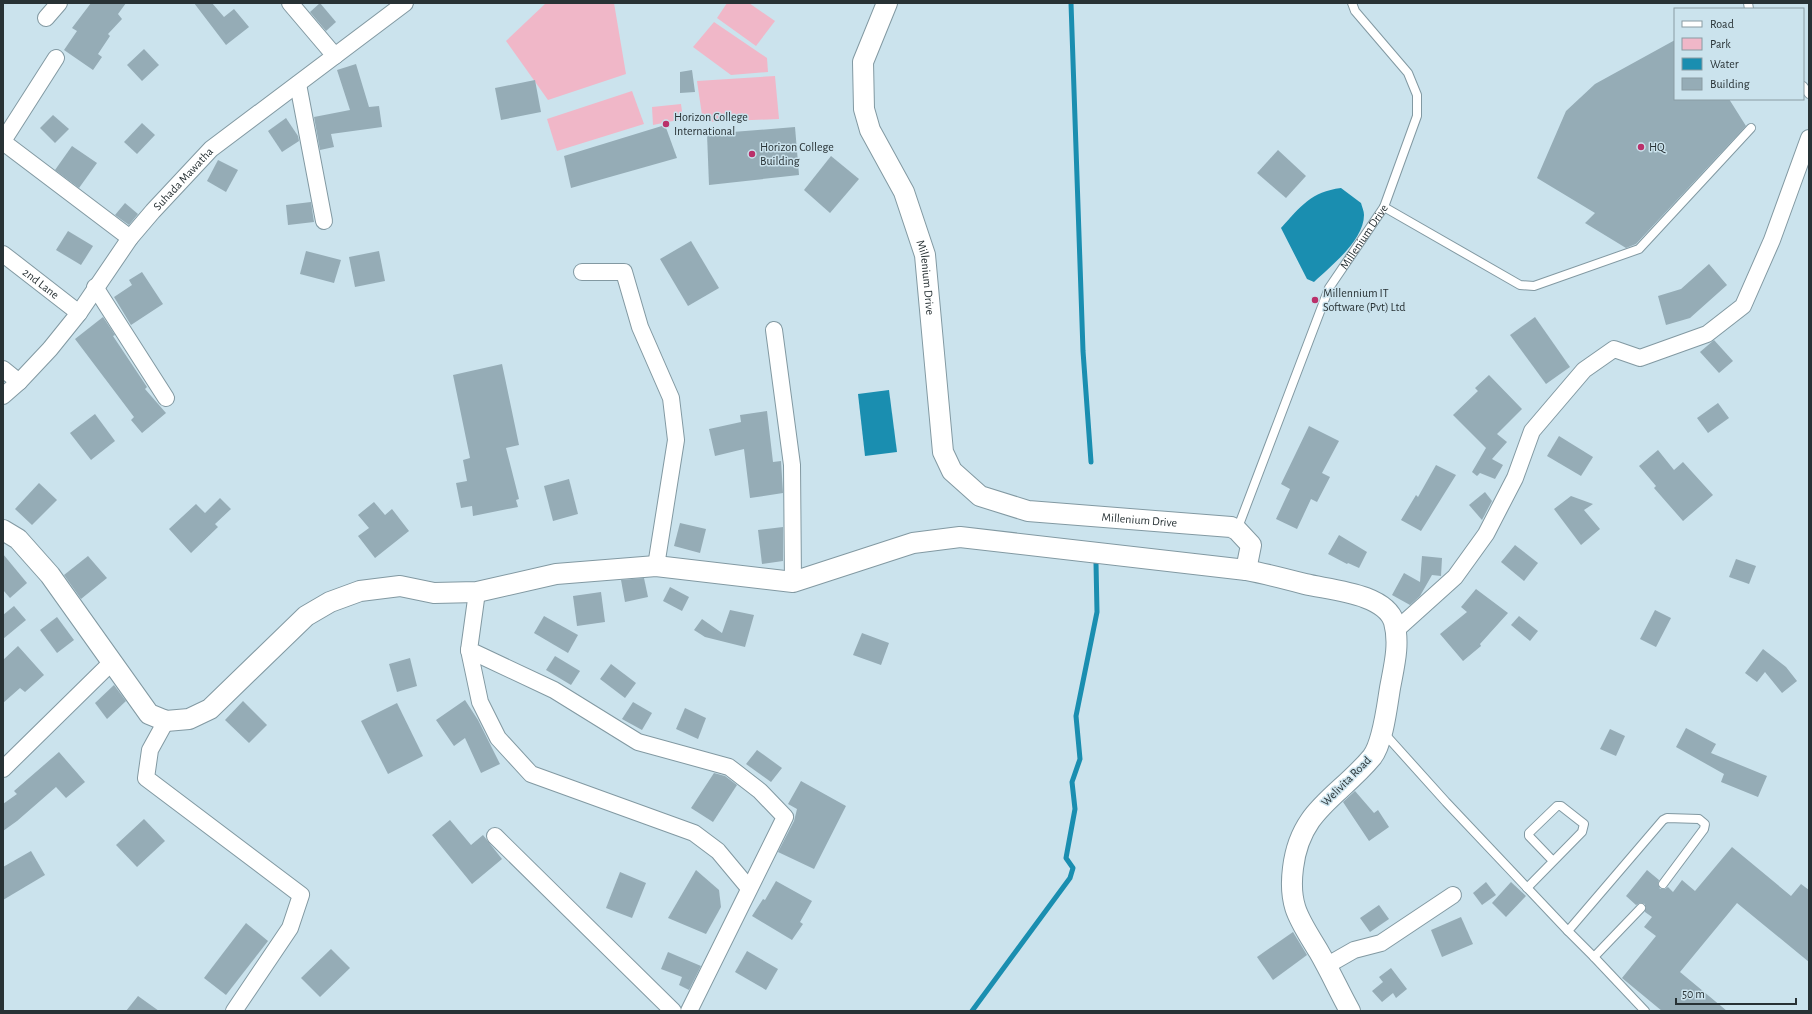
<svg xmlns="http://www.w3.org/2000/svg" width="1812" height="1014" viewBox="0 0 1812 1014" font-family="'Alegreya Sans',sans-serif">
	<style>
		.green { fill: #f0b7c8 }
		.water { fill: #1a8eb0 }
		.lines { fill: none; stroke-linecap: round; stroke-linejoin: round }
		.stream { stroke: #1a8eb0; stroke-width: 5 }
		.building { fill: #95acb6 }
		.service-casing { stroke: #8299a2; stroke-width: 10 }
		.minor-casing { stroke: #8299a2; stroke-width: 18 }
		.tertiary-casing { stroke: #8299a2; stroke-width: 22 }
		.service { stroke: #fff; stroke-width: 8 }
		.minor { stroke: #fff; stroke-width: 16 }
		.tertiary { stroke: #fff; stroke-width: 20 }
		.poi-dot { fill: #ba306a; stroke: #cbe3ed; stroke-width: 1.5 }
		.labels { text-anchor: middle; stroke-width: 3; stroke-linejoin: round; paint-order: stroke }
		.poi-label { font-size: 12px; fill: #283235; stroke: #cbe3ed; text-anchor: start }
		.street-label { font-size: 12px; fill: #283235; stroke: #cbe3ed }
	</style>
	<rect width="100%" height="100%" fill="#cbe3ed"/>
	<g class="green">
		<polygon points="546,3 614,3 626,74 548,100 506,41"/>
		<polygon points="727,3 749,3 775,21 756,46 717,18"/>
		<polygon points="714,22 767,58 768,72 731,75 693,47"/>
		<polygon points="775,76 779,119 703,122 697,81"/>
		<polygon points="632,91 644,124 557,151 547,119"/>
		<polygon points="681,104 683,119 653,125 652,107"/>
	</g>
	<g class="water">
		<path d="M1341,188l20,15c1,4 3,8 3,12 0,25 -33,51 -50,67l-7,-3 -26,-51c20,-22 30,-36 60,-40z"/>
		<polygon points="889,390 897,452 865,456 858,394"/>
	</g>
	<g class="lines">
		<g class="stream">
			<polyline points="1071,3 1083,351 1091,462"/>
			<polyline points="972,1011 1070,878 1073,868 1066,858 1075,809 1072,782 1080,759 1076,716 1097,612 1096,563"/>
		</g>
	</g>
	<g class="building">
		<polygon points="91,3 126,3 118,14 122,19 108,34 110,36 98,54 102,57 93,70 64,50 77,31 72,28"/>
		<polygon points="194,3 212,3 224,17 234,9 249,27 226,45"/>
		<polygon points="320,3 336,22 326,31 310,12"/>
		<polygon points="1675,40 1675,99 1729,99 1746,126 1636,244 1626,248 1585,223 1595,213 1537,178 1566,111 1595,84"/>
		<polygon points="144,49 159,65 142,81 127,65"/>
		<polygon points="356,64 369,107 379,106 382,127 331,134 334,147 320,150 314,117 350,110 337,70"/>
		<polygon points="692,70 695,92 680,93 680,72"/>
		<polygon points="535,80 541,112 501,120 495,88"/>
		<polygon points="53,115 69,129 55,143 40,128"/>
		<polygon points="286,118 298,136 299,141 282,152 268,131"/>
		<polygon points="142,123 155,135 137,154 124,142"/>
		<polygon points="665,125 677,158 571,188 564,156"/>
		<polygon points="795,127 799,175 709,185 707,134"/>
		<polygon points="72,146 97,163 79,188 55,170"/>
		<polygon points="1278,150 1306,176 1286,198 1257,173"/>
		<polygon points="831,156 859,179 830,213 804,190"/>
		<polygon points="218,160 238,170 226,192 207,181"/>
		<polygon points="311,202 314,222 288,225 286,205"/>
		<polygon points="125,203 138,214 129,225 115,215"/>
		<polygon points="68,231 93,246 81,265 56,250"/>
		<polygon points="691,241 719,288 688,306 660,259"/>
		<polygon points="306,251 341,260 334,283 300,274"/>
		<polygon points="379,251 385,281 355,287 349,257"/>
		<polygon points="1709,264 1727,285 1690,318 1666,325 1658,296 1681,289"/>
		<polygon points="142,272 163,304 131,325 114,297 132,285 129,280"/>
		<polygon points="103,317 115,335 113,336 147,387 145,389 166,413 142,433 131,420 134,417 75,339"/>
		<polygon points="1535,317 1570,367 1546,384 1510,335"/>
		<polygon points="1714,340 1733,361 1719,373 1700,352"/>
		<polygon points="502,364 519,445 506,448 519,499 516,500 518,507 473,516 472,506 461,508 456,483 467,481 463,460 470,458 453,375"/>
		<polygon points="1489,375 1522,409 1497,434 1507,442 1492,459 1503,465 1495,479 1480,473 1477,476 1472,472 1486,448 1453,415 1478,391 1475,388"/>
		<polygon points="1718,403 1729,418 1708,433 1697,418"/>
		<polygon points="767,411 773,462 781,461 783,493 750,498 744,449 715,456 709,429 741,422 740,415"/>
		<polygon points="95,414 115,441 91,460 70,433"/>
		<polygon points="1309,426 1339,441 1322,473 1330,477 1317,502 1311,499 1297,529 1276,519 1290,489 1281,484"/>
		<polygon points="1559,436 1593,457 1581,476 1547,456"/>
		<polygon points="1658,450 1674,470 1683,462 1713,495 1683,521 1654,488 1656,486 1639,466"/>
		<polygon points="1436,465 1456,475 1421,531 1401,520 1416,495 1418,497"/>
		<polygon points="569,479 578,514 553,521 544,486"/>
		<polygon points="39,483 57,500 32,525 15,509"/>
		<polygon points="1485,492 1492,501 1482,520 1469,505"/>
		<polygon points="1571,496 1593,504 1584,510 1600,529 1581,545 1554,509"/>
		<polygon points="220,498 231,509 215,524 218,527 191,553 169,529 196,504 205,513"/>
		<polygon points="374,502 385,515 392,509 409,531 375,558 358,536 369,528 358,515"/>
		<polygon points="680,523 706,529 700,553 674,546"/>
		<polygon points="783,527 783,561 762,564 758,530"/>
		<polygon points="1339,535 1367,552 1359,568 1348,563 1347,564 1328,554"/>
		<polygon points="1515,545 1538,563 1524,581 1501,562"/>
		<polygon points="3,554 27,583 10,598 3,590"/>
		<polygon points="88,556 107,578 81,599 64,575"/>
		<polygon points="1422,556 1442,558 1441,576 1432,575 1420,596 1410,605 1392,595 1404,573 1420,582"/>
		<polygon points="1736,559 1756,566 1749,584 1729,577"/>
		<polygon points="644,578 648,597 625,602 621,580"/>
		<polygon points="670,587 689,597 682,611 663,601"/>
		<polygon points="1476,589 1508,613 1480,644 1481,646 1463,661 1440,634 1467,612 1461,607"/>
		<polygon points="601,592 605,622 577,626 573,596"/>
		<polygon points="14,606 26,620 3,639 3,615"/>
		<polygon points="730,610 754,615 745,647 705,637 694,630 702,619 722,633"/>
		<polygon points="1655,610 1671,618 1656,647 1640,639"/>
		<polygon points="544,616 578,635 568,653 534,633"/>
		<polygon points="1519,616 1538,631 1530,641 1511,625"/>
		<polygon points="57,617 74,640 57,653 40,630"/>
		<polygon points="862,633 889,643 881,665 853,655"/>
		<polygon points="18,646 44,675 25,692 20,688 3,703 3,660"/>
		<polygon points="1763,649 1786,667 1797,681 1782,693 1765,672 1757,682 1745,673"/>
		<polygon points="555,656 580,671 571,685 546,670"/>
		<polygon points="410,658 417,686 397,692 389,664"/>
		<polygon points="611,664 636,683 625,698 600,679"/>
		<polygon points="114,685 126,701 107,719 95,703"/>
		<polygon points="465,700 478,720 500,764 481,773 465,738 454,746 436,720"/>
		<polygon points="243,701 267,725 249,743 225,720"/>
		<polygon points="633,702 652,713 642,730 622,719"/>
		<polygon points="397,703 423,756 388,774 361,721"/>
		<polygon points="685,708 706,718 698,739 676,729"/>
		<polygon points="1686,728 1716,744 1711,753 1767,776 1758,797 1721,782 1724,774 1676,747"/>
		<polygon points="1610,729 1625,736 1616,756 1600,749"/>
		<polygon points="757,750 782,768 771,782 746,764"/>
		<polygon points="59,752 85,782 66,798 56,787 17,821 3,831 3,804 17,794 14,791"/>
		<polygon points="714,773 725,776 737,785 713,822 691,808"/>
		<polygon points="801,781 846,806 814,869 778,852 794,821 797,809 788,804"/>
		<polygon points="1355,791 1374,813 1378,810 1389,827 1369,841 1343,802"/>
		<polygon points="144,819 165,841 137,867 116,845"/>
		<polygon points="450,820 471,845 483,835 502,859 472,884 432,835"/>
		<polygon points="1732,847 1791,896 1801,884 1809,890 1809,962 1737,903 1680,972 1727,1011 1662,1011 1622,978 1656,936 1644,927 1652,917 1645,912 1645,904 1640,903 1636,905 1626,896 1647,870 1659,880 1658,884 1660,889 1665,889 1668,887 1673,892 1682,880 1695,891"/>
		<polygon points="31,851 45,875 3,900 3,867"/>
		<polygon points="696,870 719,890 721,907 706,934 668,918"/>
		<polygon points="620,872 646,883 632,918 606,908"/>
		<polygon points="776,881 812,901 800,922 803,924 792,940 752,916 763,899 765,900"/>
		<polygon points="1486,882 1496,895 1482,905 1473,893"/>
		<polygon points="1511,882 1526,896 1506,917 1492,903"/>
		<polygon points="1379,905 1389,919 1370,932 1360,918"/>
		<polygon points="1461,917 1473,944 1442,957 1431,930"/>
		<polygon points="246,923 268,941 226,995 204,978"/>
		<polygon points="1293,932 1307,955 1273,980 1257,957"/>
		<polygon points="331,949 350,968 320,997 301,978"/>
		<polygon points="747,951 778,969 766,990 735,972"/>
		<polygon points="668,952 701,966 689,990 679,985 682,977 661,969"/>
		<polygon points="1391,968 1407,989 1396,998 1393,993 1382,1002 1372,991 1383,982 1379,977"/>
		<polygon points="138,996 159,1011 126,1011"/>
	</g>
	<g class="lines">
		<g class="service-casing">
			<g id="service">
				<polyline points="1748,3 1749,9"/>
				<polyline points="1803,86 1809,94"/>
				<polyline points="1384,207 1520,285 1534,286 1639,249 1751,128"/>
				<path id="s1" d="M1237,530l92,-242 55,-81 33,-91v-21l-9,-22 -53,-62 -3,-8"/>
				<polyline points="1383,732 1446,802 1568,931"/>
				<polyline points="1527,888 1582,832 1584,824 1561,806 1557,806 1529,833 1529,836 1553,861"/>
				<polyline points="1641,908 1594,957 1568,931 1663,820 1667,818 1699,819 1705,824 1704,829 1663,884"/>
				<polyline points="1594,957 1645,1011"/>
			</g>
		</g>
		<g class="minor-casing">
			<g id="minor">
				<polyline points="290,3 335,56"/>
				<polyline points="46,18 59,3"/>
				<polyline points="298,84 324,221"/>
				<polyline points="3,141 56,58"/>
				<polyline points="3,142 130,238"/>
				<path id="s2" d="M3,254l76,59"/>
				<polyline points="582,272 624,272 640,327 671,398 676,440 656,566"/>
				<polyline points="95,287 166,398"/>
				<polyline points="774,330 792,465 793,582"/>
				<polyline points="3,369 19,382"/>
				<path id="s3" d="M3,396l16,-14 31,-33 29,-36 51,-75 23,-27 58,-62 194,-146"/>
				<polyline points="477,592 469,650 554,690 638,742 729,767 760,791 785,817 689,1011"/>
				<polyline points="1395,631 1455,577 1486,534 1515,478 1532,431 1584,370 1614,349 1640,358 1707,334 1743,306 1772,240 1809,138"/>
				<polyline points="469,650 480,702 498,738 531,774 694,833 718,851 748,887"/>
				<polyline points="166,721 150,750 146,778 301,895 290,928 234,1011"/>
				<polyline points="3,769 112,662"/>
				<polyline points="495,836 673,1011"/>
				<polyline points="1326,966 1354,950 1381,943 1453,895"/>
			</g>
		</g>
		<g class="tertiary-casing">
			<g id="tertiary">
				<path id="s4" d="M887,3l-24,59 1,47 6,21 34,62 21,63 18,197 9,19 28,25 48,15 203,16 6,3 14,15 -5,25"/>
				<path d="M3,530l15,9 32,36 99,139 17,7 23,-2 21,-10 96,-93 24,-14 30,-11 40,-5 34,7 43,-1 79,-18 100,-8 137,16 120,-39 47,-6 286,33c21,4 40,9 59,14 24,6 80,9 89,38 6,22 0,44 -4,66 -3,18 -7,55 -18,69 -33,40 -72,52 -79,111 -5,39 7,52 26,84 11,19 20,39 31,59"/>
			</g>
		</g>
		<use href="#service" class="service"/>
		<use href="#minor" class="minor"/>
		<use href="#tertiary" class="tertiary"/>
	</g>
	<g class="poi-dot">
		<circle cx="666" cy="124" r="4"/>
		<circle cx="1641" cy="147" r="4"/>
		<circle cx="752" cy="154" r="4"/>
		<circle cx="1315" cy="300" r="4"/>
	</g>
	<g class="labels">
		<g class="poi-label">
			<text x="674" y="121">Horizon College<tspan x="674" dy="14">International</tspan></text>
			<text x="760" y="151">Horizon College<tspan x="760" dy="14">Building</tspan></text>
			<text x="1649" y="151">HQ</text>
			<text x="1323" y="297">Millennium IT<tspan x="1323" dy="14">Software (Pvt) Ltd</tspan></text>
		</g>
		<g class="street-label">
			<text dy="4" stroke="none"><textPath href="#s3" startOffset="283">Suhada Mawatha</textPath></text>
			<text dy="4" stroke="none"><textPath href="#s1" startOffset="321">Millenium Drive</textPath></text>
			<text dy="4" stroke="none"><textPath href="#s4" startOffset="292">Millenium Drive</textPath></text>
			<text dy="4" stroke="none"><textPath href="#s2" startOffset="48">2nd Lane</textPath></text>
			<text dy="4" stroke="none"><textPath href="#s4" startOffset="688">Millenium Drive</textPath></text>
			<text transform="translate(1346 781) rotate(-45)" y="4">Welivita Road</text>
		</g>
	</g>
	<rect width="1812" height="1014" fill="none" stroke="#283235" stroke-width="8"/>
	<rect x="1674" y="8" width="130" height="92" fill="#cbe3ed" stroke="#8a9ca3"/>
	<rect x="1682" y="21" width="20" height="6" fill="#ffffff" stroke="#8a9ca3"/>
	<text x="1710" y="28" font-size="12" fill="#283235">Road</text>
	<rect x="1682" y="38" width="20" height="12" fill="#f0b7c8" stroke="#8a9ca3"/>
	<text x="1710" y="48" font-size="12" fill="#283235">Park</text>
	<rect x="1682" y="58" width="20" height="12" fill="#1a8eb0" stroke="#8a9ca3"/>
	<text x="1710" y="68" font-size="12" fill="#283235">Water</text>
	<rect x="1682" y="78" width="20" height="12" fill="#95acb6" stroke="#8a9ca3"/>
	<text x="1710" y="88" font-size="12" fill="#283235">Building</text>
	<path d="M1676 998v6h120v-6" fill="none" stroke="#283235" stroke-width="2"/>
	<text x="1682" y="998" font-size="12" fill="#283235" stroke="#cbe3ed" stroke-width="3" paint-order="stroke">50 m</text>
</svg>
